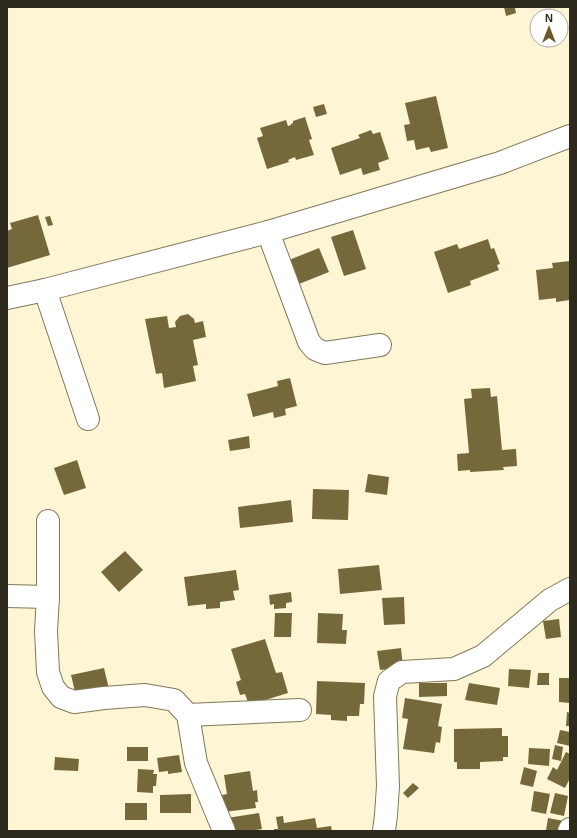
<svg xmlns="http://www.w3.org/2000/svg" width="577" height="838" viewBox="0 0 577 838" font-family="Arial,sans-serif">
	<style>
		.building { fill: #75693c }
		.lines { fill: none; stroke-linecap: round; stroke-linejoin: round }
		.minor-casing { stroke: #80785a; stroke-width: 24 }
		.minor { stroke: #fff; stroke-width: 22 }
	</style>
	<rect width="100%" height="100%" fill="#fef5d4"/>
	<g class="building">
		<polygon points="504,7 518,7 515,8 516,13 506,16"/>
		<polygon points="436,96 448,148 431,152 429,147 416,150 414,140 407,141 404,125 410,124 405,103"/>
		<polygon points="324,104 327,114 316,117 313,107"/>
		<polygon points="305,117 312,139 309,140 314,155 296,160 295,157 288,160 289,162 267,169 257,138 263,136 260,128 286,120 288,126 291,125 291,124 293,123 293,121"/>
		<polygon points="371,130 373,134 380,132 389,159 378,163 380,170 363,175 361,168 340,175 331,148 360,138 358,135"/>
		<polygon points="38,215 50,255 7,268 7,231 12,229 10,223"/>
		<polygon points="50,216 53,225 48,226 45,217"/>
		<polygon points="353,230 366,269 344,276 331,237"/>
		<polygon points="488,239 491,249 494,248 500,264 497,265 499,270 470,281 471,285 448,293 434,252 457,244 459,249"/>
		<polygon points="319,248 329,272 294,286 284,262"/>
		<polygon points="570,261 570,300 556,302 556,298 539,300 536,270 553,268 552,263"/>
		<polygon points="188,314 194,319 195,323 203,321 206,337 193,340 198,365 193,366 196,381 164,388 162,373 156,374 145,319 167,316 169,328 176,327 175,322 180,316"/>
		<polygon points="290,378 297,406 285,409 286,415 274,418 273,412 253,417 247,394 278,386 277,381"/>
		<polygon points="490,388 491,397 497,396 502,450 516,449 517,466 503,467 504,470 470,472 470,470 458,471 457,454 469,453 464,399 472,398 471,389"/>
		<polygon points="249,436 250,448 230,451 228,440"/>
		<polygon points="77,460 86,488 64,495 54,468"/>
		<polygon points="368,474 389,477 387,495 365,492"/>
		<polygon points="313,489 349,490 348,520 312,519"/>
		<polygon points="291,500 293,522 240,528 238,507"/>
		<polygon points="125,551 143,570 119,592 101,572"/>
		<polygon points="379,565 382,590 340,594 338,569"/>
		<polygon points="236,570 239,590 233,591 235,600 220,602 220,608 206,609 206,604 188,606 184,577"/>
		<polygon points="291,592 292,602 286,603 286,608 274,609 274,604 270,605 269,595"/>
		<polygon points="404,597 405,624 384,625 382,598"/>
		<polygon points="275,613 292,613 291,637 274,637"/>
		<polygon points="318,613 343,614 342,630 347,630 346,644 317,643"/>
		<polygon points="559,619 561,637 546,639 543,621"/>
		<polygon points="265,639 276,673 282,672 288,693 249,705 245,694 240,695 236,682 241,680 231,649"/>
		<polygon points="401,648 403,667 380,670 377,651"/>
		<polygon points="104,668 109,689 76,696 71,675"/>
		<polygon points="509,669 531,670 529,688 508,686"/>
		<polygon points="538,673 549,673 549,685 537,685"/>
		<polygon points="559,678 570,678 570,703 559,702"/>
		<polygon points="317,681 365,683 364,704 360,704 359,716 347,716 347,721 331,720 331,715 316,714"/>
		<polygon points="419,683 447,683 447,696 419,697"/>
		<polygon points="469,683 500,688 497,705 465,700"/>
		<polygon points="405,698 442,704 438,726 442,727 440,743 436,742 434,753 403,749 408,719 402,718"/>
		<polygon points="567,712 570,713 570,726 566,726"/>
		<polygon points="502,728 502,736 508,736 508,757 503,757 503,761 480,762 480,769 457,769 457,762 454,762 454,729"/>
		<polygon points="560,730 570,732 570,746 557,743"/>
		<polygon points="555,745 563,747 561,761 552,759"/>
		<rect x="127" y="747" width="21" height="14"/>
		<polygon points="529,748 550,749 549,766 528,764"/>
		<polygon points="566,752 570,754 570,778 565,788 547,779 553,767 557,770"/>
		<polygon points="179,755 182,772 168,774 168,771 159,772 157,758"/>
		<polygon points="55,757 79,759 78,771 54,770"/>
		<polygon points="524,767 537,771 533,787 520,784"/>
		<polygon points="138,769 154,770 153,774 157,774 156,786 153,786 153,793 137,792"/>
		<polygon points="250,771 253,791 257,790 258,802 255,802 256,808 224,812 222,795 227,794 224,775"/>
		<polygon points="413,783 419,788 408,798 403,793"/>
		<polygon points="534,791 550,794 546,814 531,811"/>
		<polygon points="555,793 568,796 564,816 550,813"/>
		<polygon points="191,794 191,813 160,813 160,795"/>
		<rect x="125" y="803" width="22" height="17"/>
		<polygon points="259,813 262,829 249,831 230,831 227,818"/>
		<polygon points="283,816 284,823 315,818 317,828 331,826 332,831 274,831 274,829 278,829 276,817"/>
		<polygon points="548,818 564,821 562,831 546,830"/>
	</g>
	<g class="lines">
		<g class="minor-casing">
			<g id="minor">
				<polyline points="268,232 309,342 315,349 325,353 380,345"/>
				<polyline points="45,290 88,419"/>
				<polyline points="7,298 45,290 268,232 500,163 570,136"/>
				<polyline points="48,521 48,597 46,631 48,672 53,687 61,697 74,702 104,698 145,695 174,700 188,715 196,763 224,831"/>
				<polyline points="7,596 48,597"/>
				<polyline points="188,715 300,710"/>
				<polyline points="384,831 386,815 388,786 385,696 389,681 402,672 454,669 483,656 550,600 570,589"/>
				<polyline points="569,831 570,829"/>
			</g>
		</g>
		<use href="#minor" class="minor"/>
	</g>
	<rect width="577" height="838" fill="none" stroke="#2d291d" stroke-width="16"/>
	<g transform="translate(549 28)"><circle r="19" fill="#ffffff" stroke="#aba9a5"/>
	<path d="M0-3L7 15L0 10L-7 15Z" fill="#695926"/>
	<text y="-6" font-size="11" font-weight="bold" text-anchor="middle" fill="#2d291d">N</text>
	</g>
</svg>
